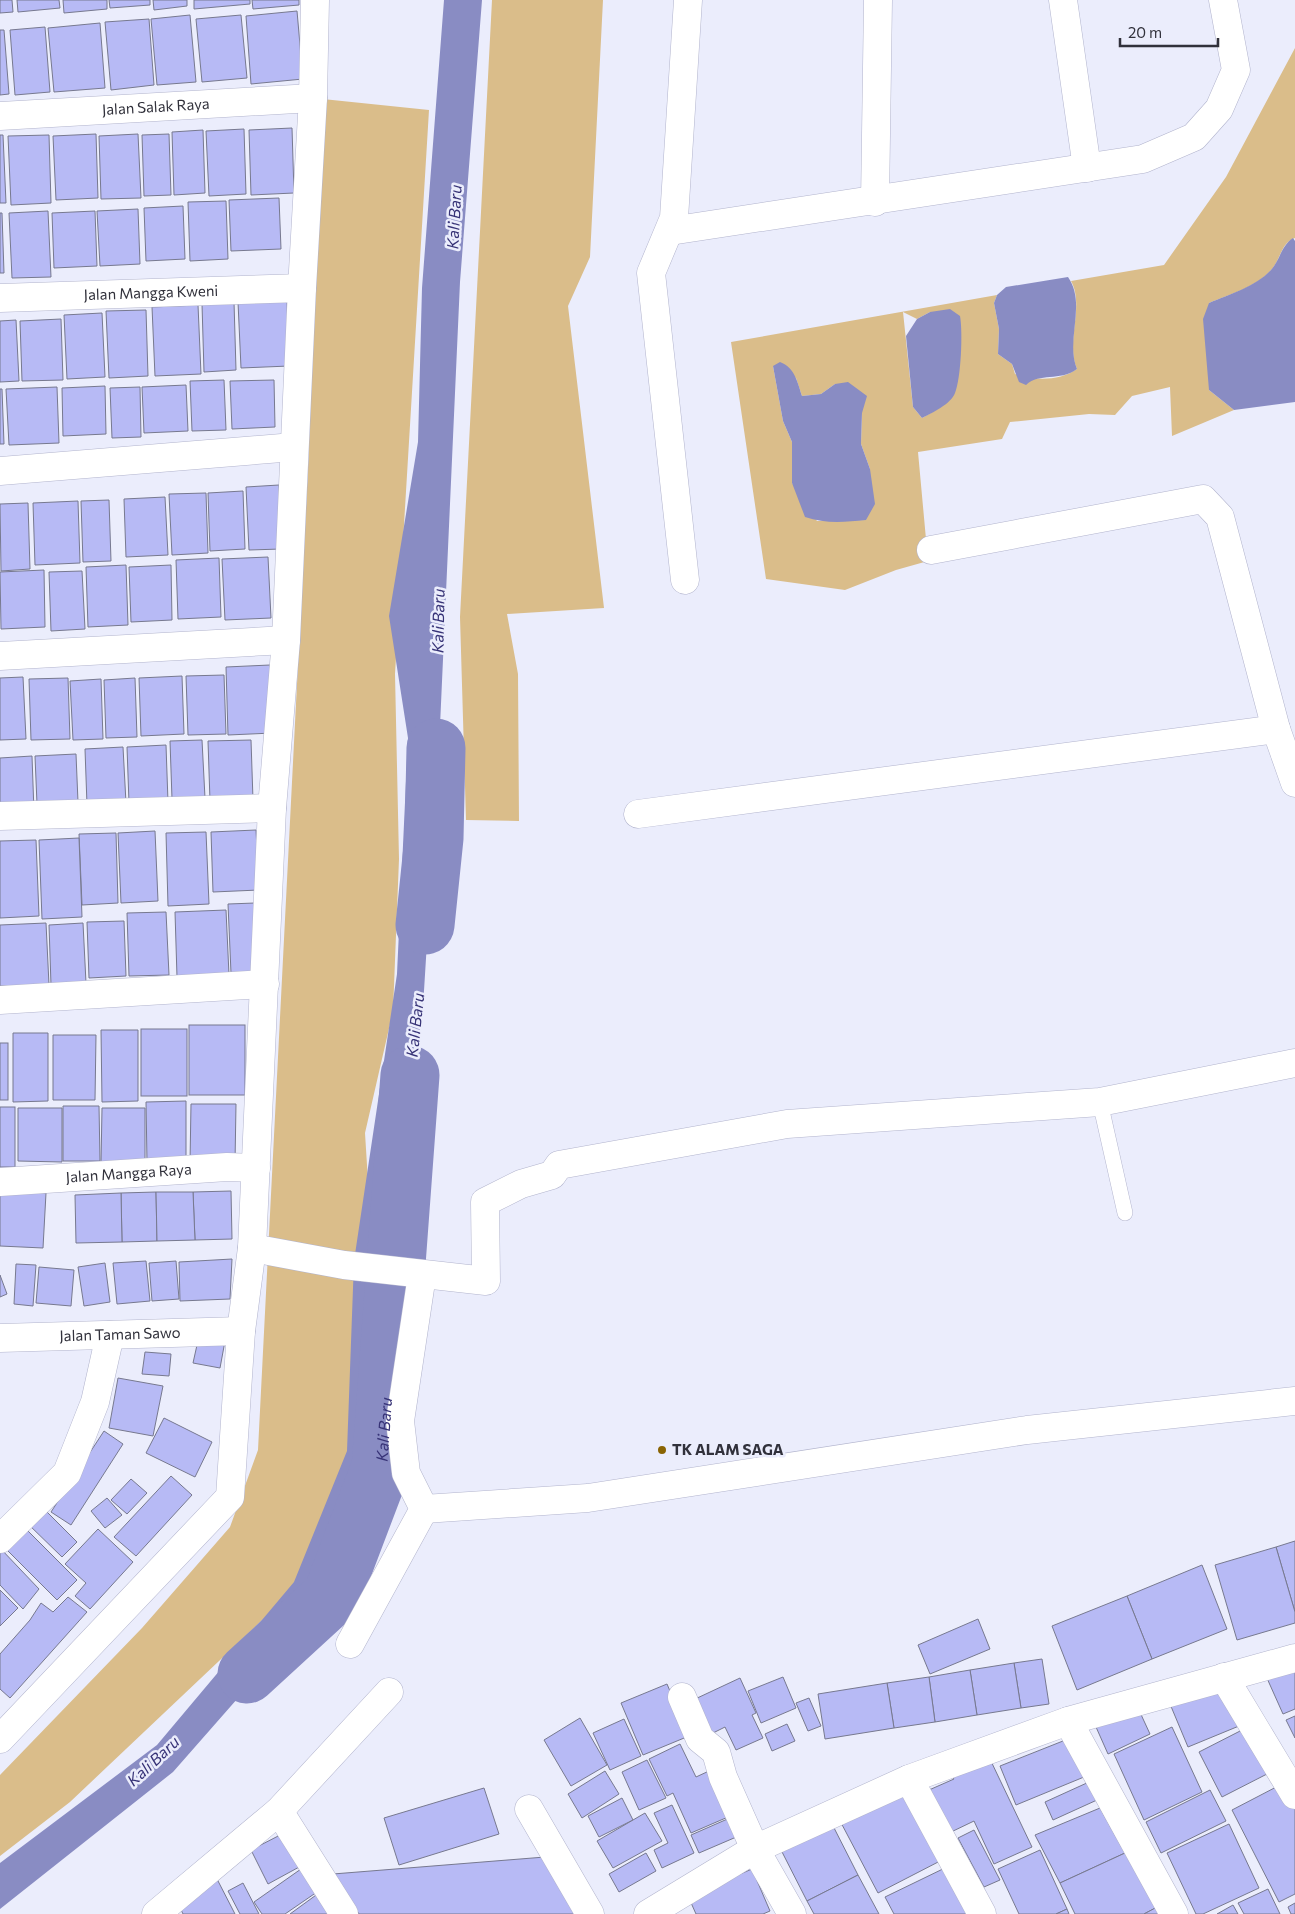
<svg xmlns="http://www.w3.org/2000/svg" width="1295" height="1914" viewBox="0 0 1295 1914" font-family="Commissioner,sans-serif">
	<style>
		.green { fill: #dabd8a; fill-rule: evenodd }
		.water { fill: #898cc3 }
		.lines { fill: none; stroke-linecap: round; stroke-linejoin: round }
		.river { stroke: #898cc3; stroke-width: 59 }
		.building { fill: #b7baf5; stroke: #77798f }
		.service-casing { stroke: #b2b4cd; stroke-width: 16 }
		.minor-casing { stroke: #b2b4cd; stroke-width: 29 }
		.service { stroke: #fff; stroke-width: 15 }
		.minor { stroke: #fff; stroke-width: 28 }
		.poi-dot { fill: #8a6403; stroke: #ebedfc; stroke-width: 2 }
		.labels { text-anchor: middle; stroke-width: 5; stroke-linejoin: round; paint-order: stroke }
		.street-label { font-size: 15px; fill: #31313b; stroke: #ebedfc }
		.poi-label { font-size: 15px; font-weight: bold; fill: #31313b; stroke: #ebedfc; text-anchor: start }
		.water-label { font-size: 16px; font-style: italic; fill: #373377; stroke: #ebedfc }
	</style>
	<rect width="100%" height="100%" fill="#ebedfc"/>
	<g class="green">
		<polygon points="492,0 603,0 590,257 568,306 604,608 507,614 518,674 519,821 466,820 460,617"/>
		<path d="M1295,48v190c-14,5 -14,20 -23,31 -15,18 -42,25 -63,34v87l25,20 -62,26 -2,-49 -38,9 -17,19 -26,-1 -79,8 -8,17 -84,13 10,109 -32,9 -51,20 -79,-11 -35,-237 266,-47 -3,8 5,26 -1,25 14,10 3,10c19,7 45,7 62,-5 -12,-27 8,-63 -6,-88l93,-16 62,-88zM903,312l14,7 13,-7 30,51c-4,24 -17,45 -38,55l-9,-11zM773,366l23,12 6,18 19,-2 14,-10 27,29 -1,31 9,25 -4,51 -49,1 -25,-38v-41l-9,-21z"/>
		<polygon points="313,98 429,110 395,674 399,859 393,1011 365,1133 368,1181 348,1497 294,1590 70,1802 0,1856 0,1775 142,1628 230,1527 258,1450 309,448"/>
	</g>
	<g class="water">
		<polygon points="444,0 482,0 460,282 439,748 423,1007 391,1234 390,1394 356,1511 310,1616 173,1772 0,1909 0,1863 157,1745 294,1582 347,1451 354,1261 397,974 408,738 389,616 418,442 422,288"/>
		<path d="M1293,238l2,3v161l-61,8 -25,-20 -6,-71 6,-16c21,-9 46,-16 62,-33 9,-10 10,-24 22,-32z"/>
		<path d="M1068,277c19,27 -3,63 9,92 -18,13 -37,3 -51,16l-7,-3 -7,-18 -14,-10 1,-25 -5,-26 3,-8 9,-8z"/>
		<path d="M950,309l10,7c3,16 1,63 -5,77 -4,11 -23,20 -33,25l-9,-11 -7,-71 11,-17 13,-7z"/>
		<path d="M780,362c15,6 17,19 22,34l19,-2 14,-10 13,-2 19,14 -5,17 -1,31 9,25 5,35 -9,16c-21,2 -41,4 -61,-3l-13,-34v-41l-9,-21 -10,-55z"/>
	</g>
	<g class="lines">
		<g class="river">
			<polyline points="425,925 434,838 436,748"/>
			<path id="s1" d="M247,1674l85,-78 49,-129 29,-392"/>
		</g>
	</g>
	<g class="building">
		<polygon points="0,0 12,0 13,12 0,13"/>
		<polygon points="17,0 59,0 60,8 18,12"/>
		<polygon points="63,0 107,0 107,9 64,13"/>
		<polygon points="109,0 150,0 150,5 110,8"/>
		<polygon points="153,0 187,0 187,6 154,10"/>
		<polygon points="194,0 250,0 250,4 194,9"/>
		<polygon points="252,0 299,0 299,5 253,9"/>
		<polygon points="297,11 303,79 251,84 246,16"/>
		<polygon points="190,15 196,82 157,85 151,19"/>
		<polygon points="241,15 247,78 202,82 196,19"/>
		<polygon points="149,19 154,85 111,90 105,22"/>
		<polygon points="100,23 105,88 54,92 48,28"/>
		<polygon points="45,27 50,92 15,95 10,30"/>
		<polygon points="0,30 4,30 9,94 0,95"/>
		<polygon points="292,128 294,193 251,195 249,130"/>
		<polygon points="244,129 246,194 209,196 206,131"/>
		<polygon points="203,130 205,193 174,195 172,132"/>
		<polygon points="96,134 98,198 56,200 53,136"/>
		<polygon points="138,134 141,198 101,199 99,136"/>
		<polygon points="169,134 171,195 144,196 142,135"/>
		<polygon points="0,135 3,135 6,203 0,203"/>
		<polygon points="49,135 51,203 11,205 8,136"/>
		<polygon points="279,198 281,249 231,251 229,200"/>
		<polygon points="226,201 228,259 190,261 188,202"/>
		<polygon points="183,206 185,259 146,261 144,208"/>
		<polygon points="138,209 140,264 100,266 97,211"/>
		<polygon points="48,211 51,277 12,278 9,213"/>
		<polygon points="95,211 97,266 54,268 52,213"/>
		<polygon points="0,213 2,213 4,273 0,273"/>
		<polygon points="287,299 289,366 241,368 238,302"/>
		<polygon points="234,302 236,370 204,372 202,304"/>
		<polygon points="198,305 201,374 155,376 152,307"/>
		<polygon points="146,310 148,376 109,378 106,311"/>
		<polygon points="102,313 105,377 67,379 64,315"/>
		<polygon points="61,319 63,380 22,381 20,321"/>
		<polygon points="16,320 19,381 0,382 0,321"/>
		<polygon points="224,380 226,430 192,431 190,381"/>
		<polygon points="274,380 275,427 232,429 230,381"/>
		<polygon points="186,385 188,431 144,433 142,387"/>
		<polygon points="105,386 106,434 63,436 62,388"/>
		<polygon points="57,387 59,443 9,445 6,389"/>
		<polygon points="140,387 141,437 112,438 110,388"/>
		<polygon points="0,389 2,389 4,444 0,444"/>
		<polygon points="279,485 281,549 249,550 246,487"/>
		<polygon points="243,491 245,549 210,551 208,493"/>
		<polygon points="206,493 208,553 172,555 169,494"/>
		<polygon points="165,497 168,555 126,557 124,499"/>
		<polygon points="109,500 111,561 83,562 81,501"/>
		<polygon points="78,501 80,563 35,565 33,503"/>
		<polygon points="28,503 30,569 1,571 0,504"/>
		<polygon points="268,557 271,618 225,620 222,559"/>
		<polygon points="219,558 221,617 178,619 176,560"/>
		<polygon points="126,565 128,625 88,627 86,567"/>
		<polygon points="171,565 172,620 131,622 129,567"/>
		<polygon points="44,570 45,627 1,629 0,572"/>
		<polygon points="82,571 85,629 51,631 49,572"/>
		<polygon points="270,665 273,733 228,735 226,667"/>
		<polygon points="224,675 226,734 188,735 186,676"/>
		<polygon points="182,676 184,734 141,736 139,678"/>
		<polygon points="23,677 26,739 0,740 0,678"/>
		<polygon points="68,678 70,739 31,740 29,679"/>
		<polygon points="135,678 137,737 106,738 104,680"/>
		<polygon points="101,679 103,739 73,740 70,681"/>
		<polygon points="202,740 205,798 172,799 170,741"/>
		<polygon points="251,740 253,800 210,801 208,741"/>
		<polygon points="166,745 168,802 129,803 127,747"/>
		<polygon points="123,747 126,803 87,805 85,749"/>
		<polygon points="76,754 78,802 37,804 35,756"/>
		<polygon points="32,756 34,812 0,813 0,758"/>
		<polygon points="256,830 259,890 213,892 211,832"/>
		<polygon points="155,831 158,901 121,903 118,833"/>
		<polygon points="206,832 209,904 168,906 166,833"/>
		<polygon points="116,833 118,903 82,905 79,834"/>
		<polygon points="79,838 82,917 42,919 39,840"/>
		<polygon points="36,840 39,916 0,918 0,841"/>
		<polygon points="255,903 258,972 231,973 228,904"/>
		<polygon points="226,910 229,975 177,977 175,912"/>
		<polygon points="166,912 169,975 129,976 127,913"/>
		<polygon points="124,921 126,976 89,978 87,922"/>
		<polygon points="46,923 49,985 0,986 0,925"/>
		<polygon points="83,923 86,983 51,985 49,925"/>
		<rect x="189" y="1025" width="56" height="70"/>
		<rect x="141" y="1029" width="46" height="67"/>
		<polygon points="101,1030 138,1030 138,1101 102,1102"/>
		<polygon points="13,1033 48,1033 48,1101 13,1102"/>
		<polygon points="53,1035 96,1035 95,1100 53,1100"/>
		<rect x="0" y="1043" width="8" height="57"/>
		<polygon points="186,1101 186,1162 147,1162 146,1102"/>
		<polygon points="191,1104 236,1104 235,1163 190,1163"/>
		<polygon points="63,1106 99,1106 100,1161 63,1161"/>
		<rect x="0" y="1107" width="15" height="60"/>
		<polygon points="18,1108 62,1108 62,1162 18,1161"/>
		<polygon points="102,1108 145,1108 145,1162 101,1163"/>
		<polygon points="0,1191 46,1193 43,1248 0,1246"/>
		<polygon points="231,1191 232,1239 195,1240 193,1192"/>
		<polygon points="156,1192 157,1241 122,1242 121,1193"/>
		<polygon points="156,1192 193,1192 195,1240 157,1241"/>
		<polygon points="121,1193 122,1242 76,1243 75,1195"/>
		<polygon points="232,1259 230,1299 180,1301 179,1262"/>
		<polygon points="146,1261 150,1301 117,1304 113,1263"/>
		<polygon points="176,1261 179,1299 152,1301 149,1263"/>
		<polygon points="105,1263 110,1302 84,1306 78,1267"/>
		<polygon points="16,1264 36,1265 33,1306 14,1304"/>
		<polygon points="39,1267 74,1270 71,1306 36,1303"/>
		<polygon points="0,1275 7,1294 0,1297"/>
		<polygon points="199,1336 225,1341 220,1368 193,1363"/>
		<polygon points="145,1352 171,1354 169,1376 142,1374"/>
		<polygon points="118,1378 163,1386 153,1436 109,1428"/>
		<polygon points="164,1418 212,1442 195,1477 146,1453"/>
		<polygon points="104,1431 123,1444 71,1525 51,1512"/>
		<polygon points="171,1476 192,1495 136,1556 114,1537"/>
		<polygon points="131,1479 147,1493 127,1514 111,1500"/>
		<polygon points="107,1498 122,1515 105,1528 91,1511"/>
		<polygon points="41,1506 77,1542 62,1557 26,1522"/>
		<polygon points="23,1526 77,1580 57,1600 3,1546"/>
		<polygon points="98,1529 133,1562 90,1609 75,1596 86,1583 65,1564"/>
		<polygon points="1295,1541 1295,1612 1276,1547"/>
		<polygon points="1276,1547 1295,1612 1295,1623 1237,1640 1215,1565"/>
		<polygon points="0,1548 39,1589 23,1609 0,1585"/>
		<polygon points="1202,1565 1227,1629 1152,1659 1127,1596"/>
		<polygon points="0,1590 18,1608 0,1626"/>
		<polygon points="1127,1596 1152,1659 1077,1690 1052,1626"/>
		<polygon points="68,1597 87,1612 10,1698 0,1689 0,1654 30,1620 41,1603 53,1612"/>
		<polygon points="978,1619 990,1649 930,1674 918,1645"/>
		<polygon points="1042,1659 1049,1704 1021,1708 1014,1663"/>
		<polygon points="1014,1663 1021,1708 977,1715 970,1670"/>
		<polygon points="1295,1663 1295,1709 1283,1714 1266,1676"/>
		<polygon points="970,1670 977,1715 935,1722 929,1677"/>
		<polygon points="783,1677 796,1708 761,1723 748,1691"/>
		<polygon points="929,1677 935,1722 894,1728 887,1683"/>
		<polygon points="740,1678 756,1713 752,1715 763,1738 736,1750 725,1727 709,1735 693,1700"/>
		<polygon points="887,1683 894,1728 825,1739 818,1694"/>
		<polygon points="1220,1683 1239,1726 1188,1747 1170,1704"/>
		<polygon points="667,1684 689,1736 643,1755 621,1703"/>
		<polygon points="809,1698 821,1726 808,1731 796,1703"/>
		<polygon points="1138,1708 1150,1734 1108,1754 1096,1727"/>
		<polygon points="1295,1716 1295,1738 1286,1720"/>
		<polygon points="580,1718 607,1765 571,1786 544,1740"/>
		<polygon points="624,1719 641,1756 610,1770 593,1733"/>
		<polygon points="787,1724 795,1741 772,1751 765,1734"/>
		<polygon points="1172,1727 1202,1792 1144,1820 1114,1754"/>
		<polygon points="1244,1729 1267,1774 1222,1797 1199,1752"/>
		<polygon points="1068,1739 1084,1777 1016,1805 1000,1766"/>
		<polygon points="680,1744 696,1777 709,1771 728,1817 691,1833 673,1793 667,1796 649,1759"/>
		<polygon points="989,1757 1032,1847 994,1864 974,1821 949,1833 929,1790 954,1779 951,1775"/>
		<polygon points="647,1760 666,1798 639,1810 622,1772"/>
		<polygon points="605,1771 619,1794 582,1818 568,1794"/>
		<polygon points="1089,1782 1097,1800 1053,1820 1045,1802"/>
		<polygon points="901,1783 942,1860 878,1893 838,1817"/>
		<polygon points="1282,1784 1295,1809 1295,1894 1279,1902 1232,1810"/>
		<polygon points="484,1788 499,1834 399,1865 384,1818"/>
		<polygon points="1210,1790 1226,1821 1161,1853 1146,1822"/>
		<polygon points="622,1798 633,1820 599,1837 588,1816"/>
		<polygon points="672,1805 694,1853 662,1868 654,1850 668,1843 654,1813"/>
		<polygon points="1100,1808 1125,1853 1060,1883 1035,1835"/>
		<polygon points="645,1813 662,1841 613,1868 597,1841"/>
		<polygon points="732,1817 741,1835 699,1853 691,1835"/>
		<polygon points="830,1820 858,1875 807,1901 779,1846"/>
		<polygon points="1229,1824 1259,1888 1203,1914 1196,1914 1167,1853"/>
		<polygon points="974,1830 1000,1880 984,1887 958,1838"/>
		<polygon points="284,1833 301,1866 268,1884 251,1850"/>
		<polygon points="1040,1850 1067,1909 1056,1914 1019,1914 998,1869"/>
		<polygon points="646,1853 656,1871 619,1892 609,1874"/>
		<polygon points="1125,1853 1159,1906 1144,1914 1075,1914 1060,1883"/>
		<polygon points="545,1857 580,1914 359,1914 333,1874"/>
		<polygon points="949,1866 973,1914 894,1914 885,1897"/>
		<polygon points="301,1869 317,1892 285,1914 262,1914 254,1902"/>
		<polygon points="752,1869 770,1911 763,1914 696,1914 688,1896"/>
		<polygon points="858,1875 879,1914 814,1914 807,1901"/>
		<polygon points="217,1879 235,1914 183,1914 176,1899"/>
		<polygon points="243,1883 259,1914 240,1914 228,1891"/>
		<polygon points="1268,1889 1280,1914 1244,1914 1238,1903"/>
		<polygon points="323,1890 340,1914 290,1914"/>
		<polygon points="1295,1903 1295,1914 1291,1914 1288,1907"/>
		<polygon points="1233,1905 1238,1914 1217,1914"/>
		<polygon points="1159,1906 1163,1914 1144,1914"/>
		<polygon points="1067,1909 1069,1914 1056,1914"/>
	</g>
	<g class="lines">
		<g class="service-casing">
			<polyline id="service" points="1100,1102 1125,1213"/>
		</g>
		<g class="minor-casing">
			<g id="minor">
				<polyline points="1063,0 1087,168"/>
				<path id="s2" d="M0,116l313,-18"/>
				<polyline points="875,202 878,0"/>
				<polyline points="670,231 1143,159 1194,137 1219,109 1236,70 1223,0"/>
				<path id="s3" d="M0,298l302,-10"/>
				<polyline points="0,471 294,447"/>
				<polyline points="931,550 1203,499 1220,517 1276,729 1295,783"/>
				<polyline points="685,580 651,273 674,218 688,0"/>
				<polyline points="0,656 286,640"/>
				<polyline points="638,814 1276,729"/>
				<polyline points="0,816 272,808"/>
				<polyline points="0,1000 265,984"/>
				<path id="s4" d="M0,1182l227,-15 29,1"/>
				<polyline points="252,1248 344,1265 486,1281 485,1202 521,1184 552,1175 559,1165 787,1124 1100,1102 1295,1063"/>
				<path id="s5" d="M0,1338l241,-7"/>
				<polyline points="424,1509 588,1498 1027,1430 1295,1401"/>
				<polyline points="0,1539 67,1473 95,1402 110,1335"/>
				<polyline points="350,1644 424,1509 406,1473 400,1421 422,1275"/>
				<polyline points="1224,1677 1295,1795"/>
				<polyline points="682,1697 700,1739 716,1752 723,1777 755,1849 792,1914"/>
				<polyline points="1068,1721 1174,1914"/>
				<polyline points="0,1739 230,1497 241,1331 252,1248 272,808 286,640 302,288 313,98 315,0"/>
				<polyline points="909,1779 982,1914"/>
				<polyline points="529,1809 590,1914"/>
				<polyline points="279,1811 344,1914"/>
				<polyline points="156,1914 279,1811 389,1692"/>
				<polyline points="648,1914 755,1849 909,1779 1068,1721 1295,1658"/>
			</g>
		</g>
		<use href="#service" class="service"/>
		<use href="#minor" class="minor"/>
	</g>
	<circle class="poi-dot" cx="662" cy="1450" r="5"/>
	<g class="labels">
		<g class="street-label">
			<text dy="5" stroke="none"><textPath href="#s2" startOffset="156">Jalan Salak Raya</textPath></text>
			<text dy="5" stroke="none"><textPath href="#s3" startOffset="151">Jalan Mangga Kweni</textPath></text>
			<text dy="5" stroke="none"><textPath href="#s4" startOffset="129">Jalan Mangga Raya</textPath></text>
			<text dy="5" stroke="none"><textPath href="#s5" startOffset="120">Jalan Taman Sawo</textPath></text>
		</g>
		<g class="poi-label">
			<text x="672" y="1455">TK ALAM SAGA</text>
		</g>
		<g class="water-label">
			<text transform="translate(454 217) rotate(-87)" y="6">Kali Baru</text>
			<text transform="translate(438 621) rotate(-89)" y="6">Kali Baru</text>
			<text transform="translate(415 1025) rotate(-84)" y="6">Kali Baru</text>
			<text dy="6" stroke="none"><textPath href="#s1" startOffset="291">Kali Baru</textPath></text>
			<text transform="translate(153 1761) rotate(-43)" y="6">Kali Baru</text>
		</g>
	</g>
	<path d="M1120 38v8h98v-8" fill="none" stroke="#31313b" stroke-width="2.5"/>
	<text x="1128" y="38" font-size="15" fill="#31313b" stroke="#ebedfc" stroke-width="4" paint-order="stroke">20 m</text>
</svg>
